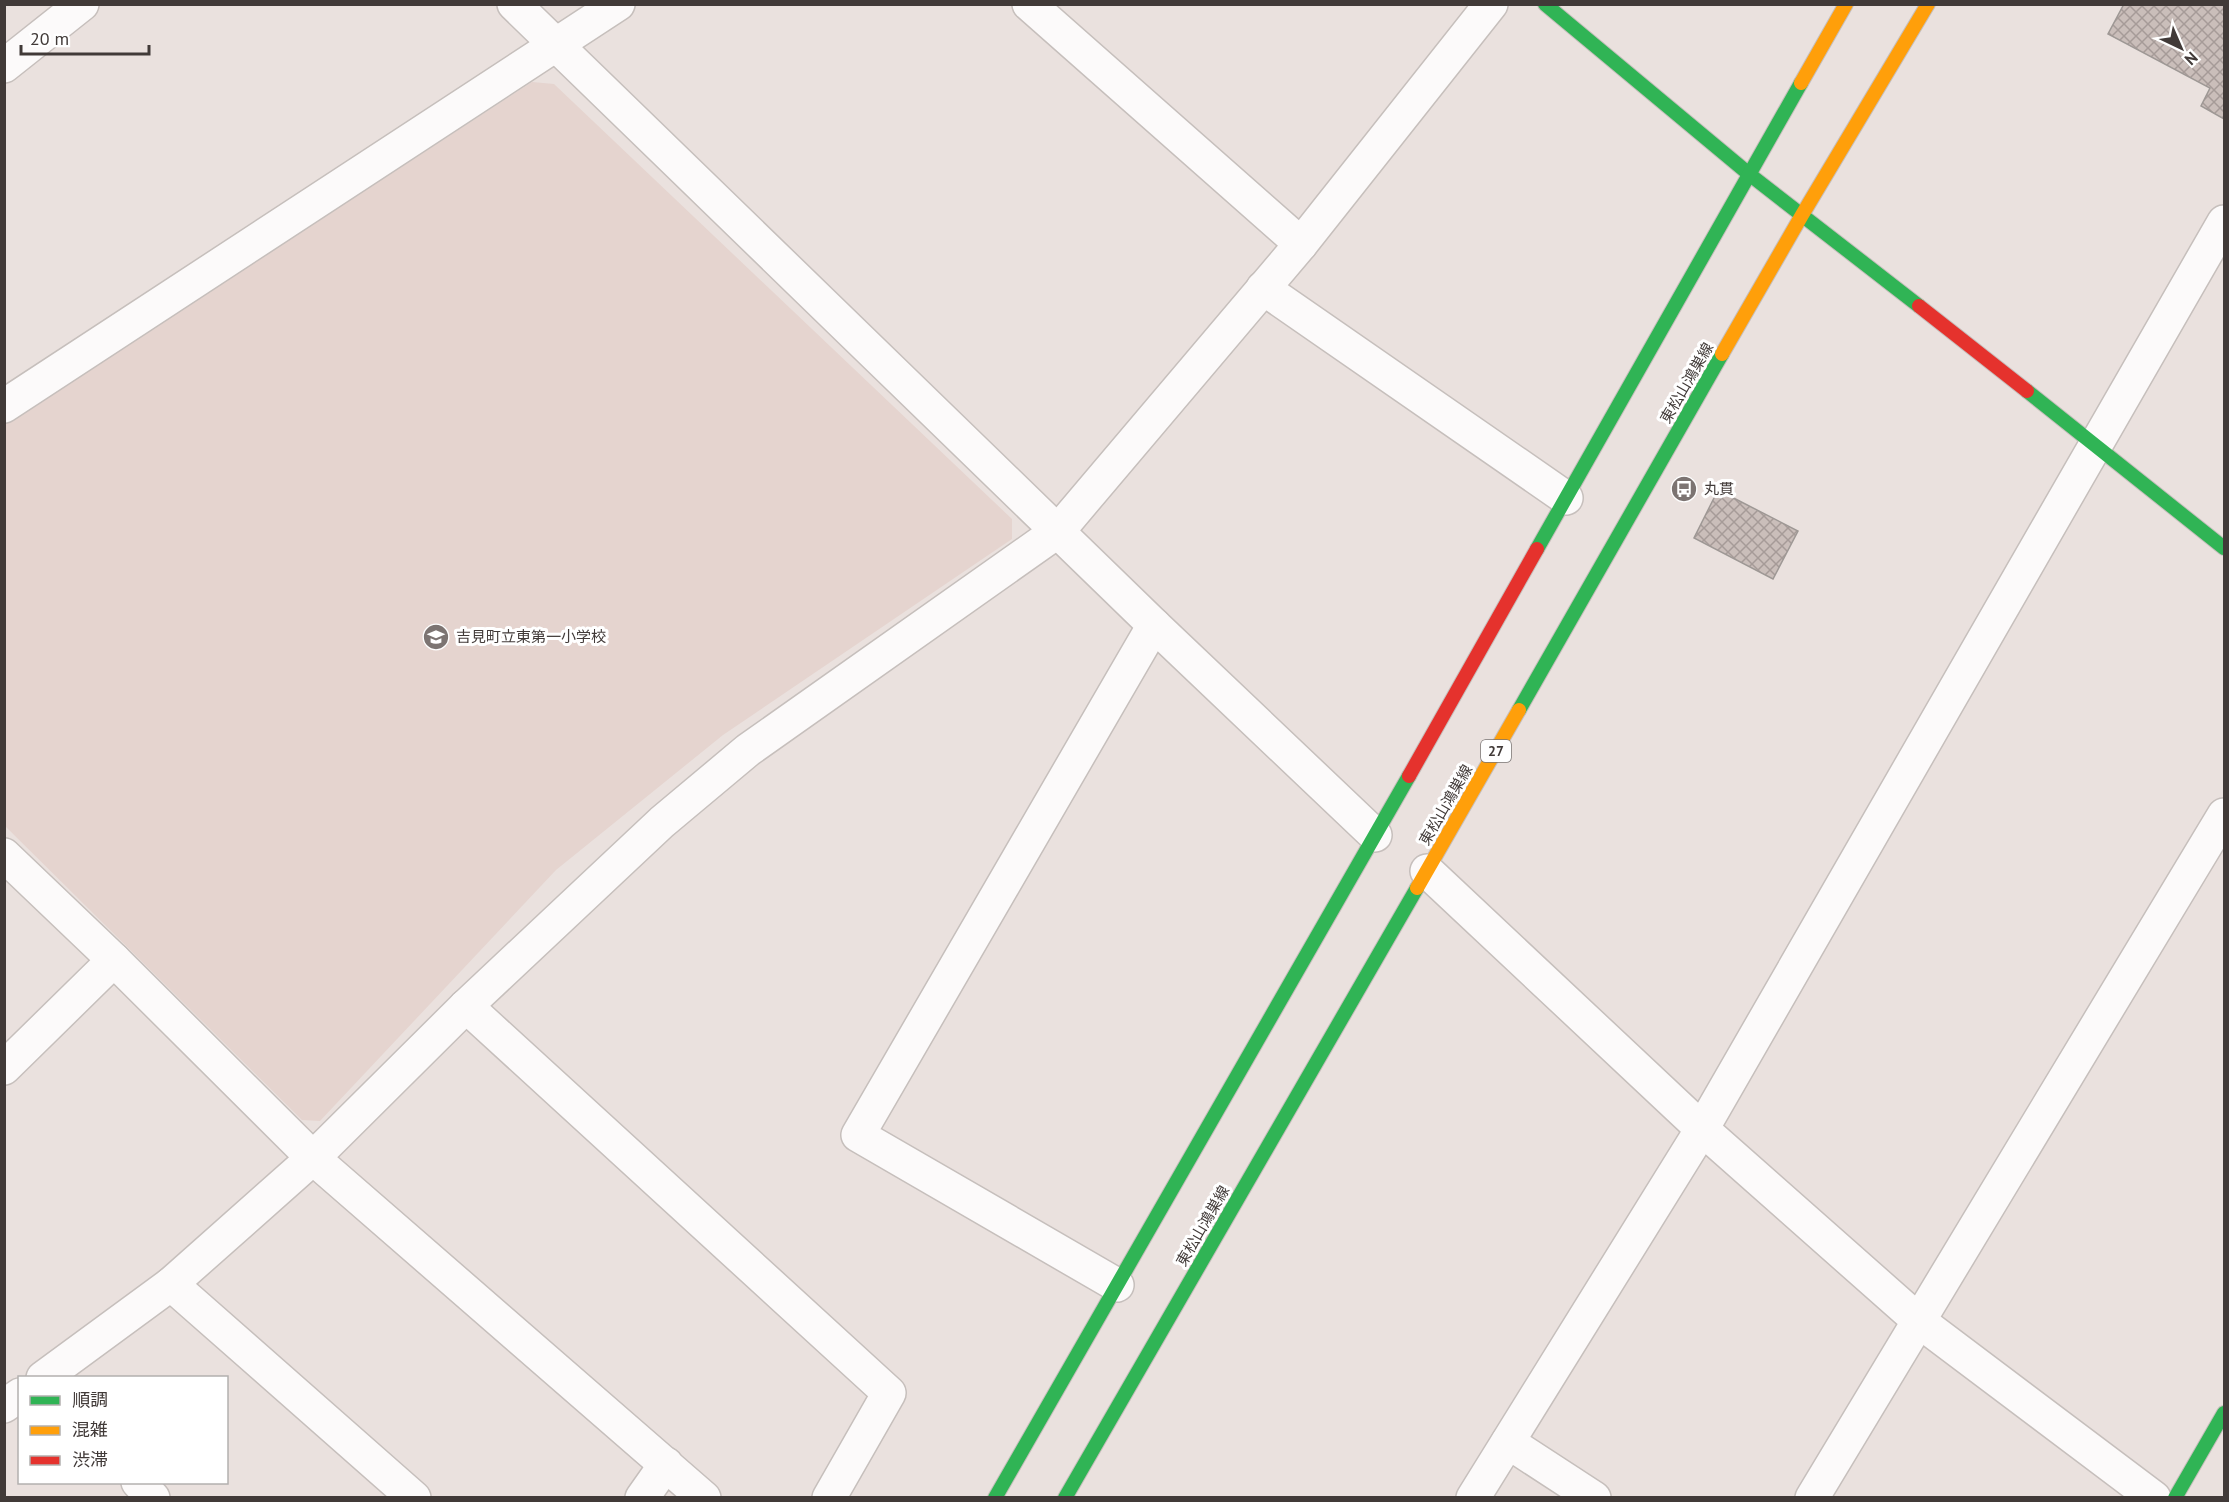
<svg xmlns="http://www.w3.org/2000/svg" width="2229" height="1502" viewBox="0 0 2229 1502" font-family="'PT Sans','Noto Sans JP',sans-serif">
	<style>
		.built { fill: #e5d4cf }
		.building { fill: url(#building-cross-hatch); stroke: #9e9895; stroke-width: 1.5 }
		.lines { fill: none; stroke-linecap: round; stroke-linejoin: round }
		.street-casing { stroke: #c6bfbc; stroke-width: 36 }
		.fast-casing { stroke: #c6bfbc; stroke-width: 16 }
		.slow-casing { stroke: #c6bfbc; stroke-width: 16 }
		.jam-casing { stroke: #c6bfbc; stroke-width: 16 }
		.street { stroke: #fcfafa; stroke-width: 33 }
		.fast { stroke: #30b455; stroke-width: 14 }
		.slow { stroke: #ff9f0a; stroke-width: 14 }
		.jam { stroke: #e5322d; stroke-width: 14 }
		.labels { text-anchor: middle; stroke-width: 6; stroke-linejoin: round; paint-order: stroke }
		.shield { fill: #fff; stroke: #7a7574; stroke-width: 1.5 }
		.shield-label { font-size: 14px; font-weight: bold; fill: #413a38 }
		.street-label { font-size: 15px; fill: #413a38; stroke: #fff }
		.poi-label { font-size: 15px; fill: #413a38; stroke: #fff; text-anchor: start }
	</style>
	<defs>
		<pattern id="building-cross-hatch" width="8" height="8" patternUnits="userSpaceOnUse" patternTransform="scale(1.5)"><rect width="8" height="8" fill="#cabeba"/><path d="M0 0l8 8M0 8l8-8" fill="none" stroke="#a69b98"/></pattern>
	</defs>
	<rect width="100%" height="100%" fill="#eae1de"/>
	<polygon class="built" points="532,82 554,84 1012,519 1012,539 723,735 556,870 320,1121 302,1120 5,826 5,424"/>
	<g class="building">
		<polygon points="2124,4 2224,4 2224,119 2201,106 2210,88 2108,34"/>
		<polygon points="1718,490 1798,531 1773,579 1694,538"/>
	</g>
	<g class="lines">
		<g class="street-casing">
			<g id="street">
				<polyline points="514,4 1154,625 1375,835"/>
				<polyline points="1029,4 1301,244"/>
				<polyline points="4,66 82,4"/>
				<polyline points="1263,288 1566,498"/>
				<polyline points="4,406 618,4"/>
				<polyline points="4,855 114,960 313,1158 704,1498"/>
				<polyline points="1427,871 1702,1129 1919,1321 2154,1498"/>
				<polyline points="466,1006 889,1393 829,1498"/>
				<polyline points="4,1068 114,960"/>
				<polyline points="171,1284 414,1498"/>
				<polyline points="1117,1285 858,1135 1154,625"/>
				<polyline points="43,1378 171,1284 313,1158 466,1006 662,822 748,750 1058,531 1301,244 1491,4"/>
				<polyline points="4,1406 20,1395"/>
				<polyline points="1508,1442 1594,1498"/>
				<polyline points="138,1482 153,1498"/>
				<polyline points="642,1498 666,1464"/>
				<polyline points="1473,1498 1702,1129 2224,222"/>
				<polyline points="1812,1498 2224,815"/>
			</g>
		</g>
		<g class="fast-casing">
			<g id="fast">
				<polyline points="1545,4 1749,174 1919,306"/>
				<polyline points="2027,391 2224,548"/>
				<polyline points="1537,549 1801,83"/>
				<polyline points="1519,710 1722,354"/>
				<polyline points="995,1498 1409,776"/>
				<polyline points="1065,1498 1417,888"/>
				<polyline points="2175,1498 2224,1413"/>
			</g>
		</g>
		<g class="slow-casing">
			<g id="slow">
				<polyline points="1801,83 1846,4"/>
				<polyline points="1722,354 1802,215 1928,4"/>
				<polyline points="1417,888 1519,710"/>
			</g>
		</g>
		<g class="jam-casing">
			<g id="jam">
				<polyline points="1919,306 2027,391"/>
				<polyline points="1409,776 1537,549"/>
			</g>
		</g>
		<use href="#street" class="street"/>
		<use href="#fast" class="fast"/>
		<use href="#slow" class="slow"/>
		<use href="#jam" class="jam"/>
	</g>
	<defs>
		<g id="bus-disc" transform="scale(1.35)"><circle r="9.5" fill="#7c7472" stroke="#fff"/><path d="M-5-6H5V4H4V6H2V4H-2V6H-4V4H-5ZM-3.5-4V0h7V-4ZM-3.5 1.2v1.5H-2V1.2ZM2 1.2v1.5H3.5V1.2Z" fill="#fff"/></g>
		<g id="school-disc" transform="scale(1.35)"><circle r="9.5" fill="#7c7472" stroke="#fff"/><path d="M0-5L7-2L0 1L-7-2ZM-4 1L0 2.5L4 1V4Q0 6-4 4Z" fill="#fff"/></g>
	</defs>
	<g fill-rule="evenodd">
		<use href="#bus-disc" x="1684" y="489"/>
		<use href="#school-disc" x="436" y="637"/>
	</g>
	<g class="labels">
		<rect class="shield" x="1481" y="740" width="30" height="22" rx="4.5"/>
		<g class="shield-label">
			<text x="1496" y="756">27</text>
		</g>
		<g class="street-label">
			<text transform="translate(1687 383) rotate(-60)" y="5">東松山鴻巣線</text>
			<text transform="translate(1446 805) rotate(-60)" y="5">東松山鴻巣線</text>
			<text transform="translate(1203 1226) rotate(-60)" y="5">東松山鴻巣線</text>
		</g>
		<g class="poi-label">
			<text x="1704" y="494">丸貫</text>
			<text x="456" y="642">吉見町立東第一小学校</text>
		</g>
	</g>
	<rect width="2229" height="1502" fill="none" stroke="#413a38" stroke-width="12"/>
	<rect x="18" y="1376" width="210" height="108" fill="#ffffff" stroke="#b3b0af" stroke-width="1.5"/>
	<rect x="30" y="1396" width="30" height="9" fill="#30b455" stroke="#b3b0af" stroke-width="1.5"/>
	<text x="72" y="1406" font-size="18" fill="#413a38">順調</text>
	<rect x="30" y="1426" width="30" height="9" fill="#ff9f0a" stroke="#b3b0af" stroke-width="1.5"/>
	<text x="72" y="1436" font-size="18" fill="#413a38">混雑</text>
	<rect x="30" y="1456" width="30" height="9" fill="#e5322d" stroke="#b3b0af" stroke-width="1.5"/>
	<text x="72" y="1466" font-size="18" fill="#413a38">渋滞</text>
	<g transform="translate(2181 48) rotate(136)" stroke="#ffffff" stroke-width="4.5" paint-order="stroke">
	<path d="M0-4.5L10 22L0 15L-10 22Z" fill="#413a38"/>
	<text y="-9" font-size="16" font-weight="bold" text-anchor="middle" fill="#413a38">N</text>
	</g>
	<path d="M21 45v9h128v-9" fill="none" stroke="#413a38" stroke-width="3"/>
	<text x="30" y="45" font-size="18" fill="#413a38" stroke="#ffffff" stroke-width="4.5" paint-order="stroke">20 m</text>
</svg>
